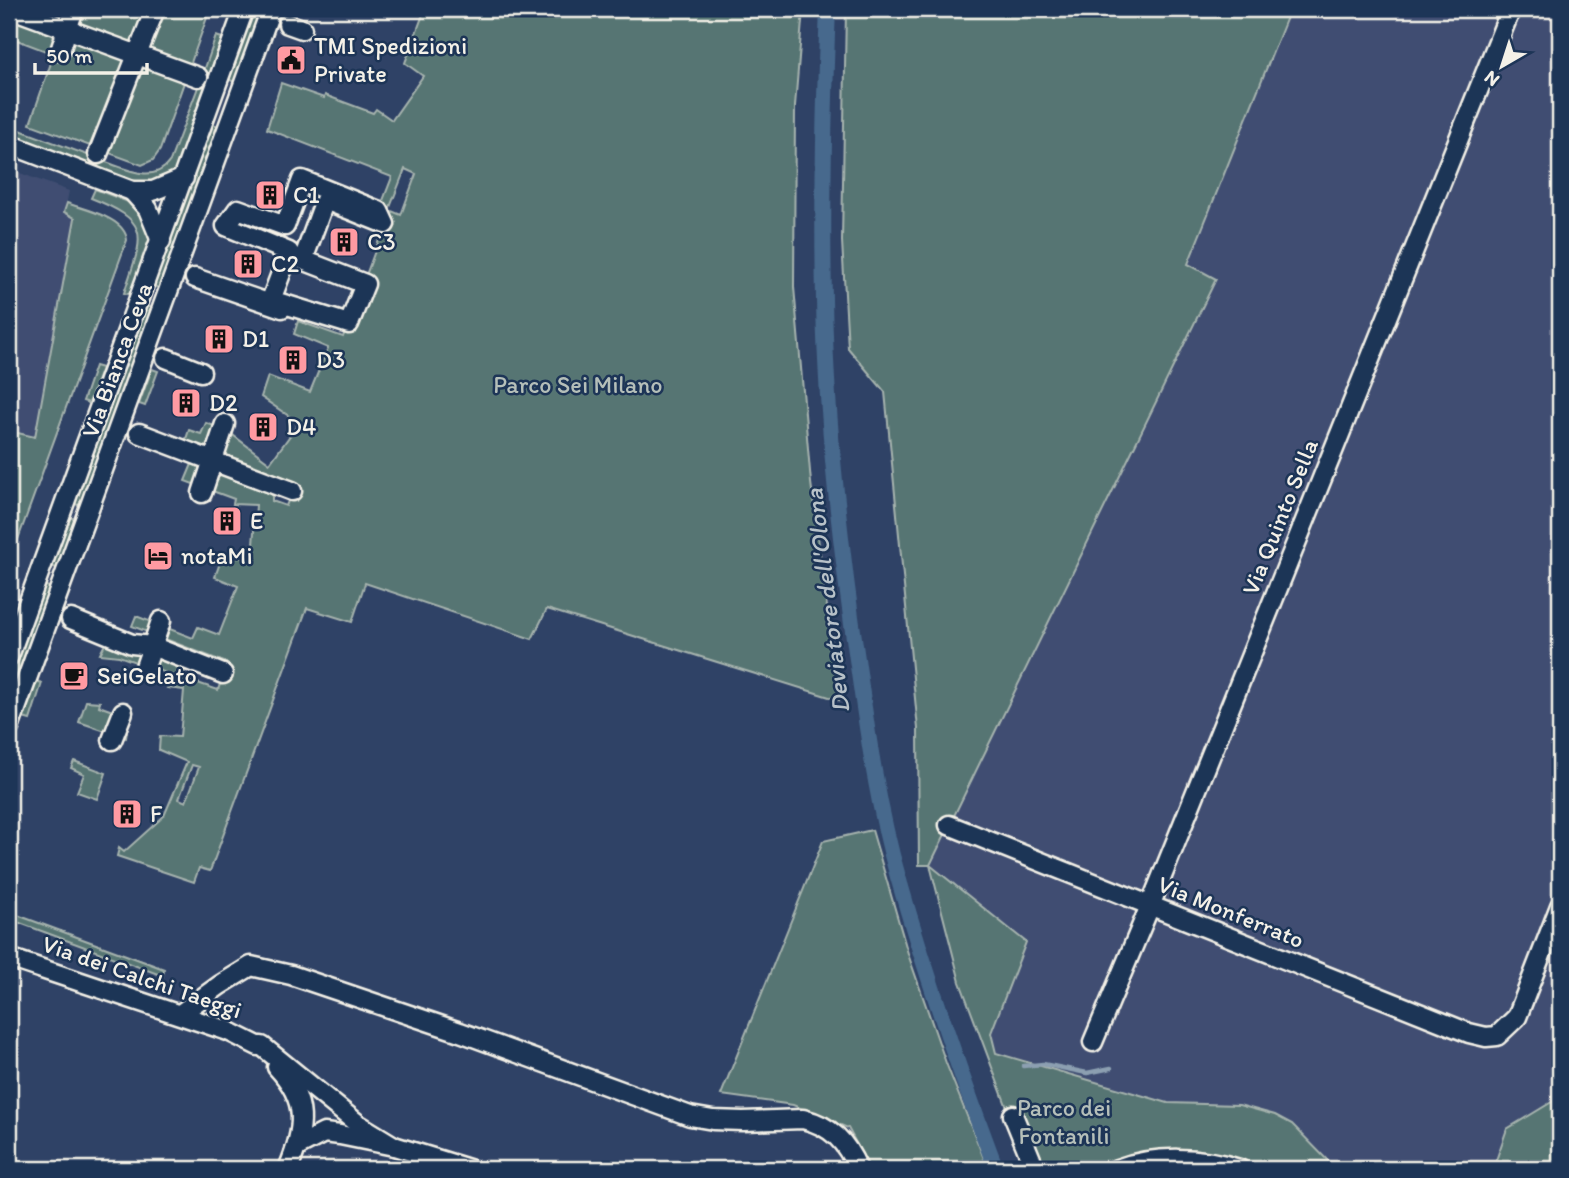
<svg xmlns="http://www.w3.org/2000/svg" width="1569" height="1178" viewBox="0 0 1569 1178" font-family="Itim,sans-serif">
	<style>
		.built { fill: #3f4e72 }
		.green { fill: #577573; stroke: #a6b3ae; stroke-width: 2; fill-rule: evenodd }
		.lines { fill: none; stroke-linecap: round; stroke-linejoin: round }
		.stream { stroke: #8c9fb1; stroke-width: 4.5 }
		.canal { stroke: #46698d; stroke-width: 16 }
		.street-casing { stroke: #f4f1e8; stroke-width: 23 }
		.street { stroke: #1d3557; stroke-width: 18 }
		.labels { text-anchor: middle; stroke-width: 5; stroke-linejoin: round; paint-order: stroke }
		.poi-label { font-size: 24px; fill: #f4f1e8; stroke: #1d3557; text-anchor: start }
		.street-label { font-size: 24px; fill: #f4f1e8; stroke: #1d3557 }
		.park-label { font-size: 24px; fill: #b5bfb9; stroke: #1d3557 }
		.water-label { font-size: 26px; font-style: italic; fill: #b7c1c8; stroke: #1d3557 }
	</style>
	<rect width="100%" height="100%" fill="#2f4266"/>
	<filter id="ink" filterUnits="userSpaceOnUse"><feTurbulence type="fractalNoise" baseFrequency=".0143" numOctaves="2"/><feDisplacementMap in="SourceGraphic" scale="14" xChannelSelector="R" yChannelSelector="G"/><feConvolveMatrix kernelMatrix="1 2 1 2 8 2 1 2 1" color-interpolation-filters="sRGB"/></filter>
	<g filter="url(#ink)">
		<g class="built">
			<polygon points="1254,9 1560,9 1560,1097 1507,1129 1493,1169 1336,1169 1292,1124 1239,1105 1169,1103 995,1053 991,1033 1026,942 930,865 1215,279 1187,264 1287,18"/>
			<polygon points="9,169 69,191 65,211 75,217 35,437 9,431"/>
		</g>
		<g class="green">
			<polygon points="9,9 210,9 160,150 153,160 142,165 30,124 54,54 9,37"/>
			<polygon points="252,9 265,9 238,83 227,79"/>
			<path d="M425,9l17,6 3,-6h358l-8,97 -1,181 17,196 28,217 -292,-91 -15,30 -167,-56 -13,39 -45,-14 -97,263 -11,-3 -5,14 -77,-26 2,-8 5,4 40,-36 23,-54 -28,-12 1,-14 20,1 4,-47 -17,-2 5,-13 -53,-19 -19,-2 8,-16 78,28 -3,12 35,12 9,-27 -95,-37 4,-10 57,22 5,-11 21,8 19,-49 -23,-9 7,-20 30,1 4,-53 -23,-1 1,-5 -49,-18 7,-17 80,29v8l14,5 8,-19 -109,-45 4,-12 12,4 5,-11 20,7 44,33 29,-40 -38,-26 7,-21 42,16 18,-44 -34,-14 4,-13 45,16 42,-113 -6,-13 13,-34 -125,-48 14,-46 43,15 1,-3 48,18 3,-4 16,11 31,-44 -18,-13zM405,169l11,5 -15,41 -12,-5zM192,765l7,2 -13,35 -7,-3z"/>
			<polygon points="846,9 1254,9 1287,17 1188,264 1216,279 930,865 1026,942 991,1033 996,1053 1168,1103 1239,1105 1275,1115 1292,1124 1336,1169 1030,1169 960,982 930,865 919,865 918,729 885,392 848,348 842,241"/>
			<polygon points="216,36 222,38 209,76 203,74"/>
			<path d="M200,82l11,4 -28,78 -12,14 -9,5 -24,1 -41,-15 3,-9c23,7 53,26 70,1z"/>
			<polygon points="210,123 221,127 161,288 157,288 152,283"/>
			<polygon points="9,126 93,157 90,166 9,136"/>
			<path d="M95,189l36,14 8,6 13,26 -1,17 -20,43 -7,-2c18,-56 31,-70 -33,-95z"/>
			<path d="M67,203c18,7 58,14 60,37l-118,324v-133l26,6 40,-219 -11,-6z"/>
			<polygon points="143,305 155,309 83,507 70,502"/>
			<polygon points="95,366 102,368 89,403 83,401"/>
			<polygon points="152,369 158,371 145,406 139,404"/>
			<polygon points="66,516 78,520 60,569 47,565"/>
			<polygon points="44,585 51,588 17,684 10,684 9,670 38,590"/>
			<polygon points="36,681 42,683 30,720 23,718"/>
			<polygon points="86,701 100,702 99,706 129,717 126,738 79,722"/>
			<polygon points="74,761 106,773 97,799 77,792 84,774 71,768"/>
			<polygon points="872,830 909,957 946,1063 988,1169 870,1169 848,1128 793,1105 721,1095 823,841"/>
			<polygon points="9,912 164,969 163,976 9,919"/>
			<polygon points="1560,1097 1560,1169 1493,1169 1507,1129"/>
		</g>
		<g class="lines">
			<polyline class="stream" points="1023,1066 1043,1064 1087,1073 1111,1068"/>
			<path class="canal" d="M828,9c-4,97 -6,194 -4,291 2,123 16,245 34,366 10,70 20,142 40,211 28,98 62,196 98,292"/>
			<g class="street-casing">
				<g id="street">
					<polyline points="12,9 198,77"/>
					<polyline points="288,24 302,29"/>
					<polyline points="60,51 74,9"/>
					<polyline points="9,144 132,191 153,191 184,178"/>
					<polyline points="98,154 155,9"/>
					<polygon points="302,180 379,211 385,224 325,200 303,260 365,284 349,324 271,300 289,252 226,226 238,209 285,226"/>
					<polyline points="132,191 148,209 161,241"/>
					<polyline points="195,278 282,308"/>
					<polyline points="166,358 201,372"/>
					<polyline points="139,433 292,491"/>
					<polyline points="202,493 225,424"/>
					<polyline points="71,619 132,644 152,646 223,674"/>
					<polyline points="9,656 244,9"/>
					<polyline points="144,670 161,621"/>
					<polyline points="9,728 271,9"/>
					<polyline points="112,740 123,712"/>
					<polyline points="949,825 1469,1033 1486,1037 1497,1036 1517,1017 1560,906"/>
					<polyline points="9,958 228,1031 258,1046 262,1046 358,1124 394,1146"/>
					<path d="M180,1014l40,-29 31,-19 40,9 169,57 230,84 23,4 30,1 60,-2c29,7 43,23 55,50"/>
					<polyline points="1093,1042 1150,906 1511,9"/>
					<path d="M277,1067c32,34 28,62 11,102"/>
					<polyline points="1013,1115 1035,1169"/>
					<polyline points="297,1147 324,1133 340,1135 394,1146 469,1169"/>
					<path d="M1117,1169c37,-14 84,-13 122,0"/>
				</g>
			</g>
			<use href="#street" class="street"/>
		</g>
	</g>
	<defs>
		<g id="civic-square" transform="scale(1.575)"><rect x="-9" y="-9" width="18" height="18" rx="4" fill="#ff9aa2" stroke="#1d3557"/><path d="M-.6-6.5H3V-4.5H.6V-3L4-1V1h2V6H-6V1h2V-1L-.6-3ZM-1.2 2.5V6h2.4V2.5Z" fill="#111"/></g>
		<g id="building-square" transform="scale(1.575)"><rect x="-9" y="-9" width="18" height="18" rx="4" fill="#ff9aa2" stroke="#1d3557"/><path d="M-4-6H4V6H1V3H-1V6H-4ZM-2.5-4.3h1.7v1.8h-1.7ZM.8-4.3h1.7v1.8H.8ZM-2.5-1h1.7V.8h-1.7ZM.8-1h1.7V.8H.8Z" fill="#111"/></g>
		<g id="hotel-square" transform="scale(1.575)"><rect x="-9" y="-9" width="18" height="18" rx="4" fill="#ff9aa2" stroke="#1d3557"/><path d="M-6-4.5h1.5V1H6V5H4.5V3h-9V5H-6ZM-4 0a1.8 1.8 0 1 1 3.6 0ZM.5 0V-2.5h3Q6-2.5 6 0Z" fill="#111"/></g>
		<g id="cafe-square" transform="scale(1.575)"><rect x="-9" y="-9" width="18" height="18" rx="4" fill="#ff9aa2" stroke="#1d3557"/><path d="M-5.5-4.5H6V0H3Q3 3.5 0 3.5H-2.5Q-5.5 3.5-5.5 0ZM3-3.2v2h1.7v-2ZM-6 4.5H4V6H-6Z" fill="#111"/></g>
	</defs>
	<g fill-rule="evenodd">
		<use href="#civic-square" x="291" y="60"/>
		<use href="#building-square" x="270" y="195"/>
		<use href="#building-square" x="344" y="242"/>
		<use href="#building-square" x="248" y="264"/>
		<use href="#building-square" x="219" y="339"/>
		<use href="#building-square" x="293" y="360"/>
		<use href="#building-square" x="186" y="403"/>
		<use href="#building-square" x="263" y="427"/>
		<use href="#building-square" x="227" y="521"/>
		<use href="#hotel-square" x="158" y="556"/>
		<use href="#cafe-square" x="74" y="676"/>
		<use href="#building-square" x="127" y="814"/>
	</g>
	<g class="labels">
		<g class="poi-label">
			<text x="314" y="54">TMI Spedizioni<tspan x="314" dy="28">Private</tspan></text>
			<text x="293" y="203">C1</text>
			<text x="367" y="250">C3</text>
			<text x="271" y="272">C2</text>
			<text x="242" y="347">D1</text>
			<text x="316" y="368">D3</text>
			<text x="209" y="411">D2</text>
			<text x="286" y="435">D4</text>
			<text x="250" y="529">E</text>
			<text x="181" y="564">notaMi</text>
			<text x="97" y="684">SeiGelato</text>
			<text x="150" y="822">F</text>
		</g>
		<g class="street-label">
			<text transform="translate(117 360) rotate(-70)" y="8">Via Bianca Ceva</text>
			<text transform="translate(1280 517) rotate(-68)" y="8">Via Quinto Sella</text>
			<text transform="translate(1231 912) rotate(22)" y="8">Via Monferrato</text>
			<text transform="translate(142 977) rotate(19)" y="8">Via dei Calchi Taeggi</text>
		</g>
		<g class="park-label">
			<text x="578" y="393">Parco Sei Milano</text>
			<text x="1064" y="1116">Parco dei<tspan x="1064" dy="28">Fontanili</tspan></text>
		</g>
		<g class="water-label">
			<text transform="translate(827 601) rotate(-97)" y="9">Deviatore dell'Olona</text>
		</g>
	</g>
	<rect width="1569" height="1178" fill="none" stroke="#1d3557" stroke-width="35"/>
	<rect x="18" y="18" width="1534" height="1143" fill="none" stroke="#f4f1e8" stroke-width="2.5" filter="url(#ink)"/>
	<g transform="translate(1502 66) rotate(219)" stroke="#1d3557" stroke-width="5" paint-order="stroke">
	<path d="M0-5L12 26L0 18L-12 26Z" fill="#f4f1e8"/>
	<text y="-10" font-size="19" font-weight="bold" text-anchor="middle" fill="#f4f1e8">N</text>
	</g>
	<path d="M35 63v10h112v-10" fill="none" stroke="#f4f1e8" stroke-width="3.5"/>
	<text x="46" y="63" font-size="21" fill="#f4f1e8" stroke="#1d3557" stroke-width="5" paint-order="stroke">50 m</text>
</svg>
